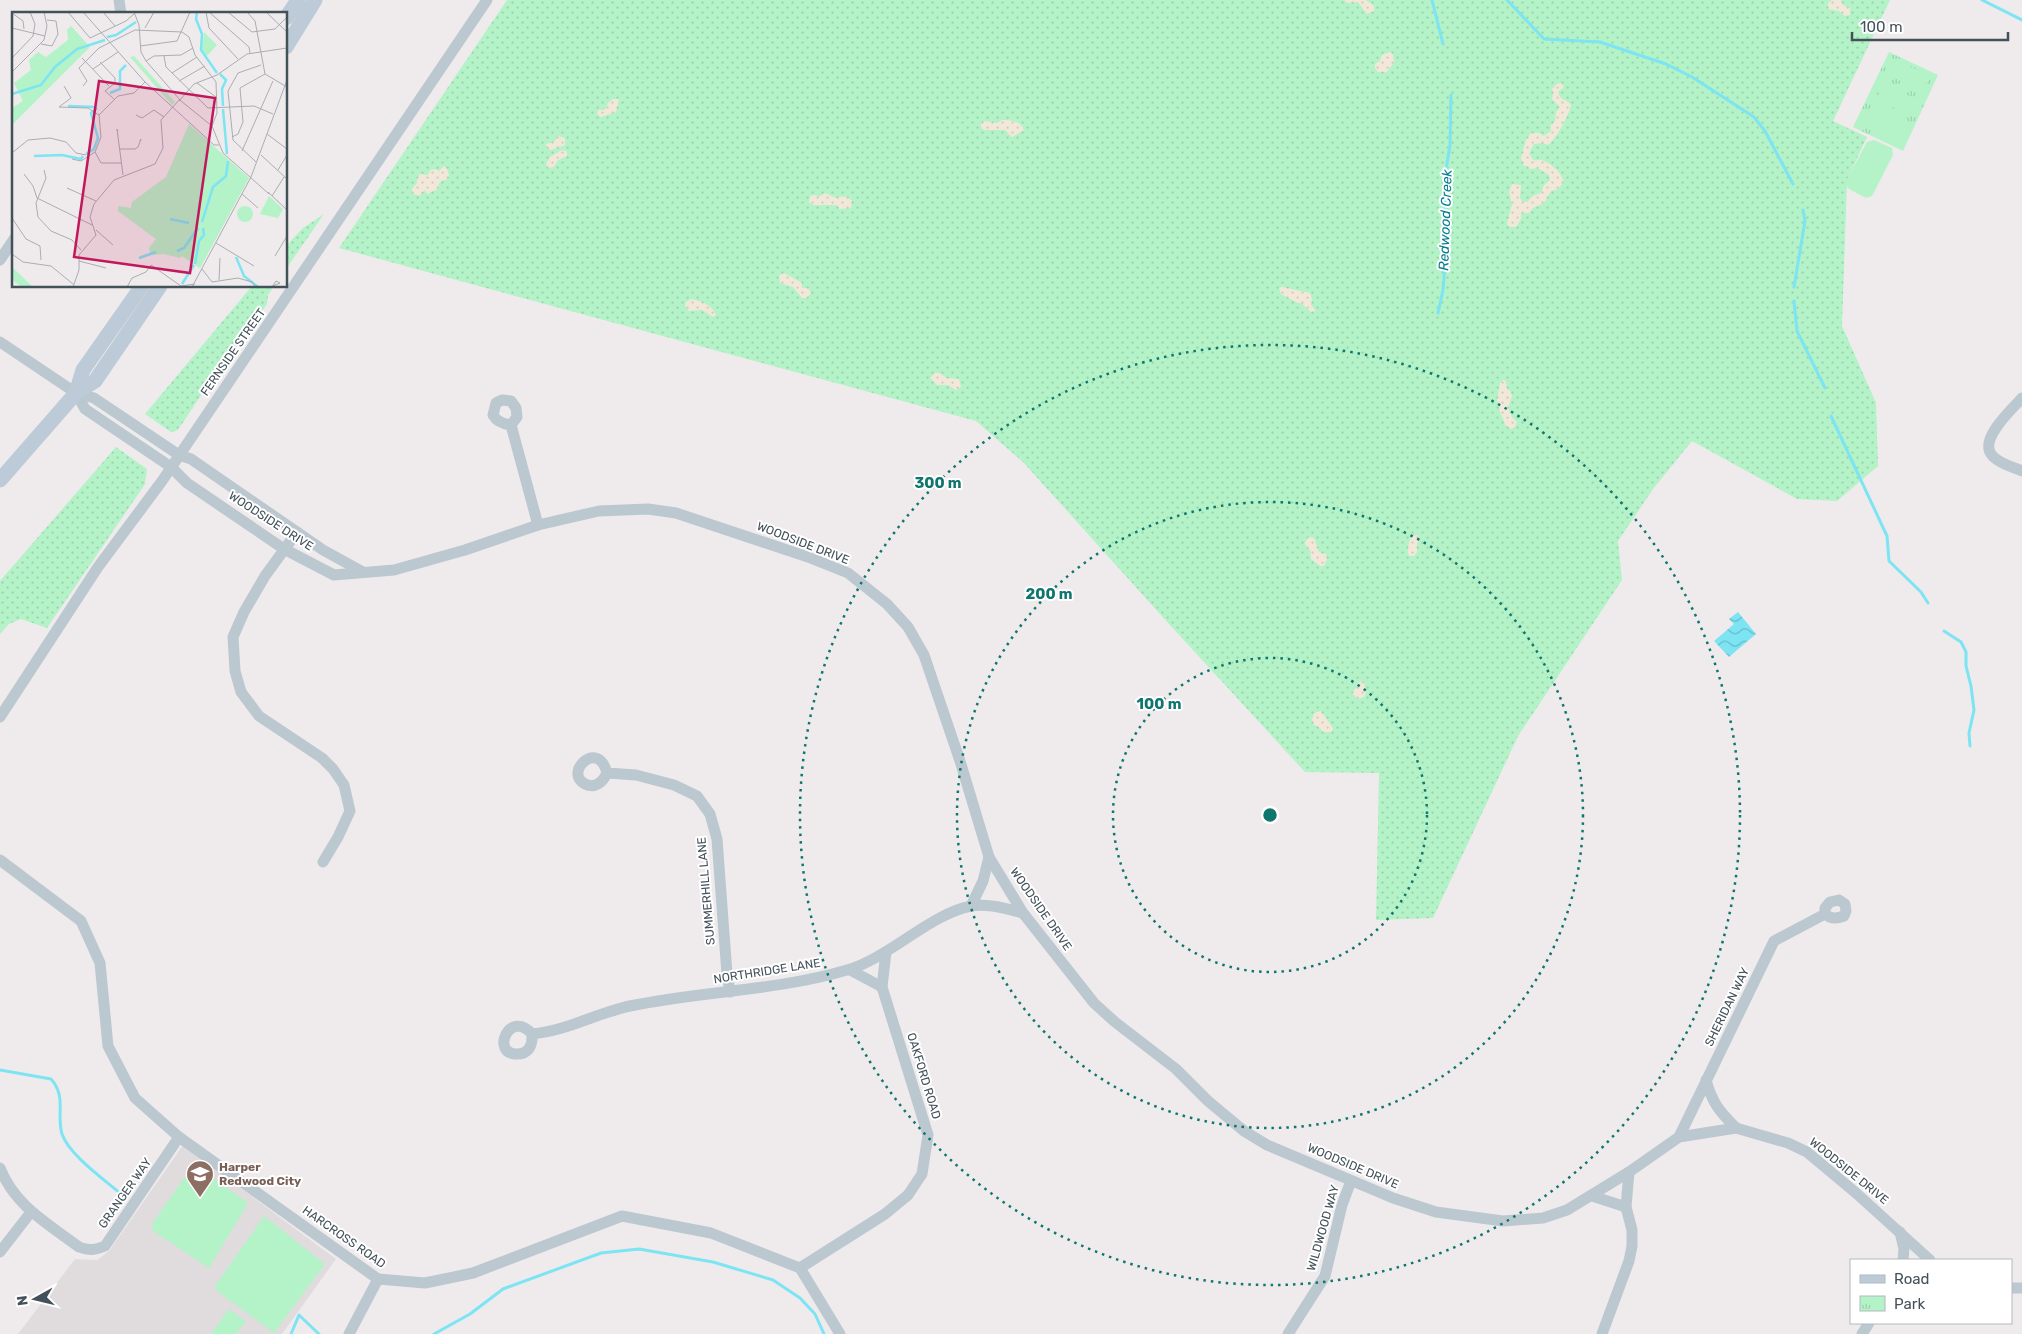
<svg xmlns="http://www.w3.org/2000/svg" width="2022" height="1334" viewBox="0 0 2022 1334" font-family="Rubik,sans-serif">
	<style>
		.education { fill: #e0dcde }
		.grass { fill: url(#grass-dots) }
		.sand { fill: url(#sand-dots) }
		.park { fill: url(#park-tufts) }
		.pitch { fill: #b4f2c7 }
		.water { fill: url(#water-waves) }
		.lines { fill: none; stroke-linecap: round; stroke-linejoin: round }
		.stream { stroke: #7de4f3; stroke-width: 3 }
		.street { stroke: #bbc8d0; stroke-width: 11 }
		.secondary { stroke: #bccbd7; stroke-width: 15 }
		.ring { fill: none; stroke: #0f766e; stroke-width: 2.5; stroke-dasharray: 2.5 5 }
		.labels { text-anchor: middle; stroke-width: 4; stroke-linejoin: round; paint-order: stroke }
		.street-label { font-size: 12px; fill: #43515a; stroke: #fff }
		.education-label { font-size: 12px; font-weight: bold; fill: #785e54; stroke: #fff; text-anchor: start }
		.water-label { font-size: 14px; font-style: italic; fill: #047f8f; stroke: #fff }
		.inset-river { fill: none; stroke: #7de4f3; stroke-width: 2.5 }
		.inset-road { fill: none; stroke: #aaadb2; stroke-width: 1 }
		.view { fill: #c2185b; fill-opacity: 0.15; stroke: #c2185b; stroke-width: 2.5 }
		.inset-edge { fill: none; stroke: #43515a; stroke-width: 2.5 }
		.centre { fill: #0f766e; stroke: #fff; stroke-width: 2.5 }
		.ring-label { font-size: 15px; text-anchor: middle; font-weight: bold; fill: #0f766e; stroke: #fff; stroke-width: 4; stroke-linejoin: round; paint-order: stroke }
	</style>
	<defs>
		<pattern id="grass-dots" width="8" height="8" patternUnits="userSpaceOnUse" patternTransform="scale(1.25)"><rect width="8" height="8" fill="#b4f2c7"/><path d="M2 2h.1M6 6h.1" fill="none" stroke="#9cd1ad" stroke-width="1.8" stroke-linecap="round"/></pattern>
		<pattern id="sand-dots" width="8" height="8" patternUnits="userSpaceOnUse" patternTransform="scale(1.25)"><rect width="8" height="8" fill="#f2e8da"/><path d="M2 2h.1M6 6h.1" fill="none" stroke="#d1c9bd" stroke-width="1.8" stroke-linecap="round"/></pattern>
		<pattern id="park-tufts" width="24" height="20" patternUnits="userSpaceOnUse" patternTransform="scale(1.25)"><rect width="24" height="20" fill="#b4f2c7"/><path d="M3 7l-1-3M5 7V3M7 7l1-3M15 17l-1-3M17 17v-4M19 17l1-3" fill="none" stroke="#9cd1ad"/></pattern>
		<pattern id="water-waves" width="16" height="10" patternUnits="userSpaceOnUse" patternTransform="scale(1.25)"><rect width="16" height="10" fill="#7de4f3"/><path d="M0 5q4-4 8 0t8 0" fill="none" stroke="#68bbc8"/></pattern>
	</defs>
	<rect width="100%" height="100%" fill="#efebec"/>
	<polygon class="education" points="183,1145 336,1259 282,1334 18,1334 75,1259 97,1260 109,1251"/>
	<g class="grass">
		<polygon points="507,0 1890,0 1833,121 1867,137 1847,180 1842,326 1876,403 1878,466 1837,501 1797,499 1692,441 1653,489 1618,541 1622,580 1518,736 1433,918 1376,920 1379,773 1305,772 1169,624 1023,462 976,421 339,248"/>
		<polygon points="324,214 286,269 286,246 303,228"/>
		<polygon points="252,286 274,286 268,295 267,304 216,377 211,380 180,427 176,431 171,432 145,414"/>
		<polygon points="116,447 147,469 145,484 47,628 21,619 9,624 0,634 0,581"/>
	</g>
	<g class="sand">
		<polygon points="1344,0 1366,0 1374,6 1374,11 1367,14 1358,2 1348,3"/>
		<polygon points="1832,0 1841,0 1843,5 1850,8 1850,15 1845,16 1839,11 1828,9 1828,3"/>
		<polygon points="1390,52 1393,54 1394,62 1387,72 1378,72 1375,68 1375,64 1380,61 1382,55"/>
		<path d="M1561,83l3,4 -6,5c2,9 9,7 13,13 -1,8 -16,36 -23,40l-6,-2 -8,1 -5,9 4,7c3,1 5,0 8,0 9,2 23,14 22,23l-5,6 -7,2 -7,12 -11,5 -4,5h-8v6l-5,8h-6l-3,-3 5,-20 -3,-12 3,-8 9,1 -1,13 3,4h4l6,-6 8,-3 3,-8 6,-5 -1,-5 -11,-7 -8,1 -3,-3h-3l-3,-8 5,-18 5,-7h8l5,3 7,-5v-6l4,-4 1,-9 4,-5 -8,-8 1,-5 -1,-5 5,-5z"/>
		<polygon points="613,99 619,99 616,112 601,117 597,114 598,110 605,110 608,103"/>
		<path d="M1002,120c8,0 19,1 22,10l-12,7 -7,-7h-21l-3,-3v-4l4,-2 12,2z"/>
		<polygon points="558,136 565,138 565,145 551,150 547,148 546,144 554,142"/>
		<polygon points="562,150 567,151 567,156 558,160 554,167 548,168 546,164 550,157"/>
		<polygon points="444,166 447,169 449,175 447,180 443,180 439,183 438,189 427,194 425,190 419,196 412,193 412,189 417,183 417,178 420,174 428,175 430,170 435,169 439,171"/>
		<path d="M825,193l11,5c7,-2 11,-3 16,3l-1,7 -12,1 -2,-4h-24l-4,-3 1,-6 6,-1 3,2z"/>
		<polygon points="784,273 802,283 802,288 808,288 811,293 807,298 802,298 793,287 780,283 779,276"/>
		<polygon points="1282,287 1310,293 1312,299 1311,305 1316,311 1311,312 1306,308 1302,303 1298,303 1281,294 1279,288"/>
		<path d="M691,299c10,2 21,6 25,16l-3,2 -11,-7 -13,1 -4,-5 1,-4z"/>
		<polygon points="935,373 939,373 947,378 959,379 961,387 956,390 948,385 937,385 930,378"/>
		<path d="M1503,380l3,1 1,8 3,2 2,5 -4,12 4,9 5,5 -2,5 -4,2 -6,-4c-1,-10 -7,-9 -5,-21l-3,-3 3,-18z"/>
		<path d="M1418,535l2,4 -3,5v8l-3,4h-5c-3,-6 0,-15 3,-20z"/>
		<polygon points="1308,537 1314,538 1319,552 1326,554 1327,559 1324,566 1320,566 1311,559 1310,549 1307,548 1305,543"/>
		<polygon points="1362,681 1364,683 1366,693 1364,697 1357,699 1352,693 1356,688 1358,683"/>
		<polygon points="1321,711 1333,728 1332,732 1323,732 1319,727 1314,725 1312,720 1314,713"/>
	</g>
	<polygon class="park" points="1889,52 1938,75 1903,151 1853,127"/>
	<g class="pitch">
		<polygon points="1896,60 1930,76 1922,92 1889,75"/>
		<polygon points="1884,84 1918,100 1910,116 1876,99"/>
		<polygon points="1871,109 1905,126 1897,142 1864,125"/>
		<polygon points="1874,140 1892,148 1893,155 1872,196 1866,198 1849,189 1845,183 1867,142"/>
		<polygon points="194,1164 248,1203 209,1268 153,1231 152,1224"/>
		<polygon points="264,1216 325,1264 274,1333 217,1291 215,1286"/>
		<polygon points="229,1309 246,1321 236,1334 211,1334"/>
	</g>
	<polygon class="water" points="1738,612 1756,634 1729,657 1714,641 1734,624 1729,619"/>
	<g class="lines">
		<g class="stream">
			<polyline points="1432,0 1443,44"/>
			<polyline points="1507,0 1544,39 1600,42 1666,64 1692,77 1754,117 1765,131 1793,184"/>
			<polyline points="1982,0 2022,20"/>
			<polyline points="1794,287 1805,221 1803,210"/>
			<polyline points="1794,301 1797,331 1825,388"/>
			<polyline points="1438,313 1443,290 1445,265 1444,183 1450,145 1451,95"/>
			<polyline points="1831,416 1887,536 1889,561 1921,592 1928,603"/>
			<polyline points="1944,631 1961,642 1966,652 1966,666 1971,686 1974,710 1969,733 1970,746"/>
			<path d="M0,1070l51,9c16,18 5,35 11,55 7,21 43,46 60,61"/>
			<polyline points="291,1334 299,1315 319,1334"/>
			<polyline points="434,1334 470,1314 503,1289 601,1253 639,1249 713,1262 773,1280 800,1298 815,1314 824,1334"/>
		</g>
		<g class="street">
			<polyline points="119,0 121,14"/>
			<polyline points="0,260 14,239"/>
			<polyline points="0,342 76,393 94,398 179,455 191,459 323,550 363,572"/>
			<polyline points="76,393 85,409 171,467 187,483 284,549 334,575 394,570 465,550 538,525 599,511 648,509 676,513 808,557 848,573 887,604 908,627 924,655 960,761 989,857 1023,913 1094,1003 1115,1022 1176,1069 1208,1101 1244,1131 1267,1145 1393,1198 1436,1212 1503,1221 1543,1218 1567,1210 1629,1172 1679,1137 1736,1128 1788,1143 1807,1152 1856,1193 1930,1260"/>
			<path d="M2022,398c-10,11 -42,40 -31,56 6,9 22,13 31,17"/>
			<path d="M511,425c-8,-1 -14,-3 -18,-10l3,-12 6,-3 9,1 5,7 1,9 -6,8 27,100"/>
			<polyline points="297,532 265,576 244,612 233,637 235,671 241,692 259,716 322,758 333,769 344,785 350,811 338,837 323,862"/>
			<polyline points="0,717 98,567 162,481 487,0"/>
			<path d="M607,773c-4,9 -12,16 -22,11 -22,-11 13,-46 22,-11l29,2 38,10 23,11 13,18 7,25 10,135 3,18"/>
			<polyline points="0,860 81,921 100,963 108,1046 135,1098 179,1137 378,1279 425,1283 473,1273 622,1216 711,1233 800,1268 840,1334"/>
			<polyline points="971,906 983,881 989,857"/>
			<polyline points="850,970 882,987"/>
			<path d="M532,1034c-22,-25 -41,18 -17,20 13,1 18,-8 17,-20 34,-3 65,-21 98,-28 72,-15 146,-15 217,-36 42,-12 83,-56 124,-64 17,-3 36,3 52,7"/>
			<path d="M1706,1080c6,23 14,32 30,48"/>
			<path d="M1679,1137l95,-196 51,-27c6,5 11,5 19,2l2,-5 -1,-7 -6,-4 -9,2 -5,6v6"/>
			<path d="M0,1168c15,38 47,55 79,79 10,4 16,3 26,-1l74,-109"/>
			<polyline points="1592,1196 1626,1207"/>
			<polyline points="1900,1232 1904,1249 1903,1260"/>
			<polyline points="0,1252 31,1212"/>
			<polyline points="800,1268 885,1214 908,1195 922,1174 928,1135 882,987 886,952"/>
			<polyline points="2011,1288 2022,1288"/>
			<polyline points="349,1334 378,1279"/>
			<polyline points="1288,1334 1325,1276 1342,1205 1351,1181"/>
			<polyline points="1602,1334 1629,1261 1632,1246 1632,1230 1626,1207 1629,1172"/>
			<polyline points="1862,1334 1869,1323"/>
		</g>
		<g class="secondary">
			<polyline points="286,18 298,0"/>
			<polyline points="286,47 315,0"/>
			<polyline points="76,393 83,370 142,286"/>
			<polyline points="0,480 76,393 95,381 160,286"/>
		</g>
	</g>
	<g class="ring">
		<circle cx="1270" cy="815" r="157"/>
		<circle cx="1270" cy="815" r="313"/>
		<circle cx="1270" cy="815" r="470"/>
	</g>
	<defs>
		<g id="school-pin" transform="scale(1.4375)"><path d="M0 17L-7.5 6A9.5 9.5 0 1 1 7.5 6Z" fill="#8d6e63" stroke="#fff"/><path d="M0-5L7-2L0 1L-7-2ZM-4 1L0 2.5L4 1V4Q0 6-4 4Z" fill="#fff"/></g>
	</defs>
	<g fill-rule="evenodd">
		<use href="#school-pin" x="200" y="1174"/>
	</g>
	<g class="labels">
		<g class="street-label">
			<text transform="translate(233 352) rotate(-55)" y="4">FERNSIDE STREET</text>
			<text transform="translate(271 521) rotate(33)" y="4">WOODSIDE DRIVE</text>
			<text transform="translate(803 543) rotate(21)" y="4">WOODSIDE DRIVE</text>
			<text transform="translate(706 891) rotate(-95)" y="4">SUMMERHILL LANE</text>
			<text transform="translate(1041 909) rotate(55)" y="4">WOODSIDE DRIVE</text>
			<text transform="translate(767 971) rotate(-9)" y="4">NORTHRIDGE LANE</text>
			<text transform="translate(1727 1007) rotate(-64)" y="4">SHERIDAN WAY</text>
			<text transform="translate(924 1076) rotate(73)" y="4">OAKFORD ROAD</text>
			<text transform="translate(1353 1166) rotate(23)" y="4">WOODSIDE DRIVE</text>
			<text transform="translate(1849 1171) rotate(39)" y="4">WOODSIDE DRIVE</text>
			<text transform="translate(125 1193) rotate(-55)" y="4">GRANGER WAY</text>
			<text transform="translate(1323 1228) rotate(-74)" y="4">WILDWOOD WAY</text>
			<text transform="translate(344 1237) rotate(35)" y="4">HARCROSS ROAD</text>
		</g>
		<g class="education-label">
			<text x="219" y="1171">Harper<tspan x="219" dy="14">Redwood City</tspan></text>
		</g>
		<g class="water-label">
			<text transform="translate(1445 220) rotate(-88)" y="5">Redwood Creek</text>
		</g>
	</g>
	<g transform="translate(12 12)">
		<rect width="275" height="275" fill="#efebec"/>
		<path d="M122,44l41,46 -3,3 -42,-48zM177,112l60,54 -49,90 -18,-12 -2,2 -16,-4 -13,1 -2,-7 7,-9 -38,-28v-5l13,2 1,-6 34,-25zM0,255l21,20h-12l-9,-8z" fill="#b4f2c7"/>
		<path d="M59,14l19,21 -78,78v-17l11,-7 -9,-18 17,-13 -2,-10 9,-8 8,5 22,-17 -1,-10z" fill="#b4f2c7"/>
		<path d="M192,20l13,13 -10,11 -5,-6zM257,184l14,13 -5,9 -18,-4zM225 202a8 8 0 1 1 16 0a8 8 0 1 1-16 0Z" fill="#b4f2c7"/>
		<path class="inset-river" d="M185,0l-1,7 6,15 -1,16 16,23M95,25l9,-2 20,-13M208,62l6,6 -4,9 1,17M98,81l10,-4v-18l6,-6M0,82l29,-9 14,-18 22,-18 28,-9M56,94l28,1M211,97l4,45M74,142l8,-5 4,-11 -7,-25 6,-5M22,144l28,-1 19,4 2,-3M158,207l19,4M190,210l11,-35 13,-11 2,-15M165,239l7,-3 14,-20M224,245l8,19 14,11M127,246l17,-6M183,252l4,-23 5,-6 -1,-7M170,272l12,-19"/>
		<path class="inset-road" d="M56,0l22,26 36,-17 9,-8M71,0l62,70 69,63h5M91,0l12,14M122,0l5,13 2,27 5,9 35,40 31,25 11,27 46,41M194,0l3,16 29,31M197,0l40,35 1,6M216,0l24,20 23,-3 12,-12M235,0l8,9 10,53 22,13M254,0l21,20M0,1l11,8 1,8M0,16l33,8M133,16l9,-16M29,32l11,2 6,-12 -2,-13 -9,-1M128,34l37,-5 13,-29M152,44l2,11 42,41 46,-2 19,8M0,46l21,-22 2,-12 -5,-12M70,46l27,28M134,49l8,-5 27,-1 12,-7M88,50l15,16v5l-10,8 9,8M67,56l20,-20 36,-18 47,2 7,5 6,18 21,27 1,31 -5,13M67,56l8,13 -4,5M81,57l25,-17M0,60l32,-32 3,-14 -3,-14M160,61l25,-16M167,69l26,-15M185,71l19,14M52,74l7,12 -12,9 29,1 11,7M167,89l15,-17 23,-9 30,-21 40,-6M124,103l6,3 12,-8 10,7M106,119l-1,-2 6,46M255,122l20,15M220,125l6,-3 5,-12 -3,-34 25,-14M108,137h15l3,-2 3,-8 -1,2M230,139l31,-70M83,140l6,11h20M0,141l16,-13 22,-2 16,4 10,11 10,2M249,143l26,24M60,147l9,2 14,-9 6,-15 -2,-22 19,-19 16,-3 11,-11M244,150l-23,-22 -5,-49 10,-18 23,-8M32,158l2,8 -10,25 2,14 13,14 21,9 9,10M266,158l9,-15M12,162l9,12 4,12 55,27M55,176l29,13M256,180l19,18M230,182l16,14M260,184l12,-19M0,206l14,21 14,7 1,14M84,218l17,15M204,231l38,23M0,242l11,8 28,4 22,18M263,244l12,-20M67,249l27,7M190,257l10,13 26,-4 14,4 4,5M207,268l1,-22M61,275l6,-17v-15l17,-20 -6,-18 4,-13 20,-24 41,-16 8,-16 -2,-28 19,-21M115,275l5,-9 14,-6 5,-7 30,21 14,-2M180,275l59,-110 36,-97M260,275l4,-6 4,2 -7,3"/>
		<path class="view" d="M87,69l116,17 -25,175 -116,-16z"/>
		<rect width="275" height="275" class="inset-edge"/>
	</g>
	<circle cx="1270" cy="815" r="8" class="centre"/>
	<g class="ring-label">
		<text x="938" y="488">300 m</text>
		<text x="1049" y="599">200 m</text>
		<text x="1159" y="709">100 m</text>
	</g>
	<rect x="1850" y="1259" width="162" height="65" fill="#ffffff" stroke="#b4b9bd"/>
	<rect x="1860" y="1275" width="25" height="8" fill="#bccbd7" stroke="#b4b9bd"/>
	<text x="1894" y="1284" font-size="15" fill="#43515a">Road</text>
	<rect x="1860" y="1296" width="25" height="15" fill="url(#park-tufts)" stroke="#b4b9bd"/>
	<text x="1894" y="1309" font-size="15" fill="#43515a">Park</text>
	<g transform="translate(35 1299) rotate(262)" stroke="#ffffff" stroke-width="4" paint-order="stroke">
	<path d="M0-4L9 19L0 12L-9 19Z" fill="#43515a"/>
	<text y="-8" font-size="14" font-weight="bold" text-anchor="middle" fill="#43515a">N</text>
	</g>
	<path d="M1852 32v8h156v-8" fill="none" stroke="#43515a" stroke-width="2.5"/>
	<text x="1860" y="32" font-size="15" fill="#43515a" stroke="#ffffff" stroke-width="4" paint-order="stroke">100 m</text>
</svg>
